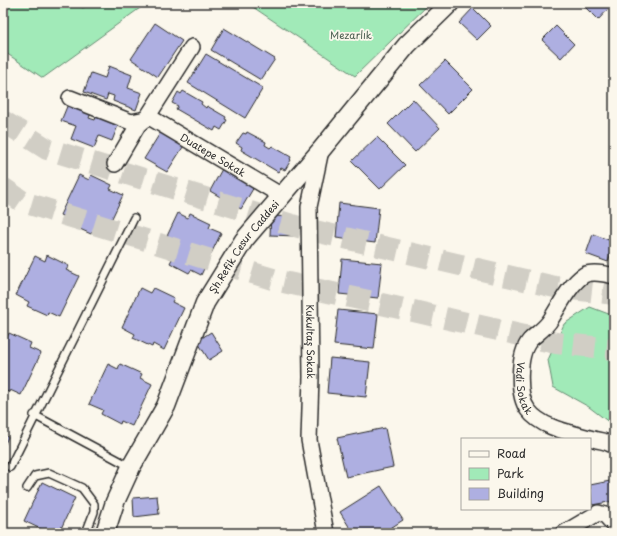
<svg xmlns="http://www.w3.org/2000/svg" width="617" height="536" viewBox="0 0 617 536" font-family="'Playpen Sans',sans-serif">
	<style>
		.green { fill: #a1eab8; stroke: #668a72 }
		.building { fill: #aeafe1; stroke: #2b2b2b }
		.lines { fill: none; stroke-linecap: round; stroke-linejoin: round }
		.primary-tunnel { stroke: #d1cec5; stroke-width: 22; stroke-dasharray: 22 11; stroke-linecap: butt }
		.service-casing { stroke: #2b2b2b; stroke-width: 10 }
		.minor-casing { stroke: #2b2b2b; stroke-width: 18 }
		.tertiary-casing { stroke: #2b2b2b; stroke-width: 21 }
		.service { stroke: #fbf7ec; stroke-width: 7 }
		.minor { stroke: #fbf7ec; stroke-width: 15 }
		.tertiary { stroke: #fbf7ec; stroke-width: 18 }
		.labels { text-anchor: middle; stroke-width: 3.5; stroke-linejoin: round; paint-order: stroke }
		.park-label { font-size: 10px; fill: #485b4e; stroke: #fbf7ec }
		.street-label { font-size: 10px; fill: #2b2b2b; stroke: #fbf7ec }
	</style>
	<rect width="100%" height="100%" fill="#fbf7ec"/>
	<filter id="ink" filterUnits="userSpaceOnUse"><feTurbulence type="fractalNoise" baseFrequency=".025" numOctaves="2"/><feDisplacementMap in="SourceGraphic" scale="8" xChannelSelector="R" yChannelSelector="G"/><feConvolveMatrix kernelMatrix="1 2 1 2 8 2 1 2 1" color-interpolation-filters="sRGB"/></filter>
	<g filter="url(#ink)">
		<g class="green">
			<polygon points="3,3 73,3 83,8 91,3 147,3 43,78 3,51"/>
			<polygon points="247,3 430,3 355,76"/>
			<polygon points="590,307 614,316 614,426 589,407 553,387 548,360 564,324"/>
		</g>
		<g class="building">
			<polygon points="581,3 609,3 611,6 598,20"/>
			<polygon points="473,8 491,26 477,40 459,23"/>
			<polygon points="155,23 182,41 158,77 131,59"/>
			<polygon points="556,26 574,44 561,58 542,40"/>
			<polygon points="224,28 275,59 261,80 211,50"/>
			<polygon points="206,54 263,88 245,118 188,83"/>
			<polygon points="445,61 473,89 448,114 420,85"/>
			<polygon points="109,66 132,75 128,88 142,93 136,110 113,101 114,96 108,94 106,100 84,92 91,73 105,78"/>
			<polygon points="183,91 202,102 201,104 206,108 207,106 226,117 225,119 227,120 221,130 216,127 214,131 176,109 178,106 172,103 178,92 181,94"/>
			<polygon points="413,99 440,128 415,152 388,124"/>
			<polygon points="68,104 91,113 89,118 95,120 97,114 119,123 112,141 99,136 94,148 71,139 76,126 61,121"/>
			<polygon points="162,130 185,144 167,172 144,159"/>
			<polygon points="247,132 266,142 265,145 270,148 272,146 291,157 290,159 291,160 285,170 281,168 278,172 241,150 242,147 236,143 243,133 246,134"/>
			<polygon points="377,137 405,165 380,189 352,161"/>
			<polygon points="222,169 254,187 241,209 210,191"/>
			<polygon points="79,175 89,180 91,175 112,185 110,189 123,195 103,237 92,232 91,234 71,225 73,221 60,215"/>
			<polygon points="339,203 379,208 375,243 336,238"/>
			<polygon points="178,213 188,218 190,213 211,223 209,228 221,233 201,275 191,270 189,273 170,263 172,259 159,253"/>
			<polygon points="271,216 296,217 296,236 270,235"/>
			<polygon points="593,234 614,242 608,262 586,254"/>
			<polygon points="47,255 69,266 66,270 79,276 59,317 48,312 47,315 27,306 29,302 16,295 35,256 45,261"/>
			<polygon points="342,259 382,263 378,298 339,294"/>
			<polygon points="140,288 150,293 153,288 174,298 172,302 184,308 164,350 153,344 152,347 133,338 135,334 122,327"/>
			<polygon points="338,310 378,314 374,349 334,345"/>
			<polygon points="211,332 223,351 209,360 197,341"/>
			<polygon points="9,333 31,343 29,348 41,353 21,395 10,390 9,392 3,390 3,336 7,338"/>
			<polygon points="330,358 370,362 366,397 327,393"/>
			<polygon points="108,364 118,369 120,364 142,374 140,378 152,384 132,426 121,421 120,424 101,414 103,410 89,404"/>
			<polygon points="385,428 393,467 346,477 337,438"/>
			<polygon points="3,435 8,437 3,448"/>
			<polygon points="610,481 614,501 592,505 590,485"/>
			<polygon points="42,482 75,498 59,533 49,533 24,521"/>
			<polygon points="381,486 403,520 383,533 353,533 340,512"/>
			<polygon points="157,496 159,514 134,517 133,498"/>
		</g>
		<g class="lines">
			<g class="primary-tunnel">
				<polyline points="3,121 47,149 302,228 555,287 614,294"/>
				<polyline points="3,188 23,202 279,281 556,343 614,349"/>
			</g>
			<g class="service-casing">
				<g id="service">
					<polyline points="34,415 131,467"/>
					<polyline points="10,467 134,218"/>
					<polyline points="27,488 35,476 49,473 82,488 94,504 94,512 86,533"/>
				</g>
			</g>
			<g class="minor-casing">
				<g id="minor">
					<path id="s1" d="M70,98l61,24 20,-4 131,78"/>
					<path id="s2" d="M321,150l-12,57 2,170 -2,63 17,93"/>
					<polyline points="115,164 138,125 148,116 192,47"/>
					<path id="s3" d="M614,276c-8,-2 -22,-5 -30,-1 -14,9 -24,30 -33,44 -5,9 -14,14 -21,21 -12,14 -13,55 -2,70 15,20 47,23 69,30 6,1 12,2 17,6"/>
					<polyline points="564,533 598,513 605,515 614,525"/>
				</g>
			</g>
			<g class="tertiary-casing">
				<g id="tertiary">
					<path id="s4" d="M105,533l10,-31 16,-35 35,-61 39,-103 39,-63 77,-90 86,-105 43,-42"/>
				</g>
			</g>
			<use href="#service" class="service"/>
			<use href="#minor" class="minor"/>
			<use href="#tertiary" class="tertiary"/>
		</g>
	</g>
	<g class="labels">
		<g class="park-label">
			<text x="351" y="39">Mezarlık</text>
		</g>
		<g class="street-label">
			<text dy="4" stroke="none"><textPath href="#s1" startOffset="158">Duatepe Sokak</textPath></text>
			<text dy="4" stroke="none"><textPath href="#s4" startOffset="320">Şh.Refik Cesur Caddesi</textPath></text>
			<text dy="4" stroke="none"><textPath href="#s2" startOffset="193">Kukultaş Sokak</textPath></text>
			<text dy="4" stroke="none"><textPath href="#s3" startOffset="166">Vadi Sokak</textPath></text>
		</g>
	</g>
	<rect width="617" height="536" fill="none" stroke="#fbf7ec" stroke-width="16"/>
	<rect x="8" y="8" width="601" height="520" fill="none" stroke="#2b2b2b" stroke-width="1.5" filter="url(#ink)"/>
	<rect x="461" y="438" width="130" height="72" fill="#fbf7ec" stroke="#a8a59f"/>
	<rect x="469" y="451" width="20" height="6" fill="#fbf7ec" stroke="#a8a59f"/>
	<text x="497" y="458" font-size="12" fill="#2b2b2b">Road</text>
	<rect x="469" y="468" width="20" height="12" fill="#a1eab8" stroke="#a8a59f"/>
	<text x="497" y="478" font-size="12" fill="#2b2b2b">Park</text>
	<rect x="469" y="488" width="20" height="12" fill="#aeafe1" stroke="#a8a59f"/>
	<text x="497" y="498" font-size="12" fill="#2b2b2b">Building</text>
</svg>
